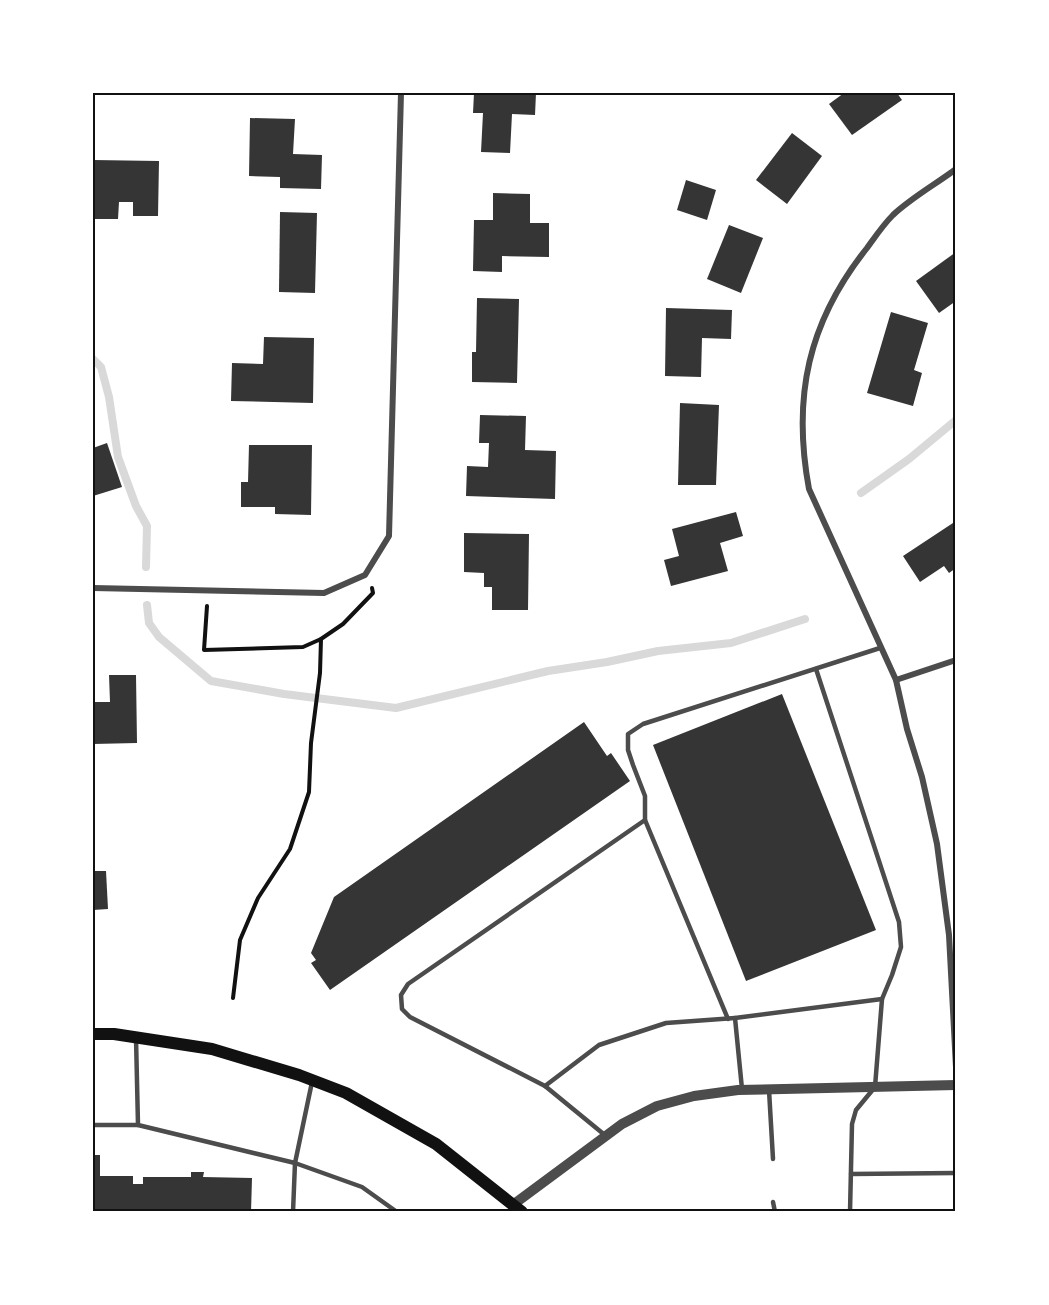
<svg xmlns="http://www.w3.org/2000/svg" width="1049" height="1305" viewBox="0 0 1049 1305" font-family="'Exo 2',sans-serif">
	<style>
		.lines { fill: none; stroke-linecap: round; stroke-linejoin: round }
		.stream { stroke: #d9d9d9; stroke-width: 8 }
		.building { fill: #353535 }
		.path { stroke: #111; stroke-width: 4 }
		.service { stroke: #4c4c4c; stroke-width: 4.5 }
		.minor { stroke: #4c4c4c; stroke-width: 6 }
		.tertiary { stroke: #4c4c4c; stroke-width: 10 }
		.secondary { stroke: #111; stroke-width: 12 }
		.neatline { fill: none; stroke: #111; stroke-width: 2 }
	</style>
	<rect width="100%" height="100%" fill="#fff"/>
	<g class="lines">
		<g class="stream">
			<polyline points="93,359 101,367 109,397 118,457 136,506 147,526 146,567"/>
			<polyline points="861,493 909,459 956,420"/>
			<polyline points="147,605 149,623 159,637 211,681 284,694 396,708 548,671 607,662 658,651 731,643 805,619"/>
		</g>
	</g>
	<g class="building">
		<polygon points="474,93 536,93 535,115 512,114 510,153 481,152 483,113 473,113"/>
		<polygon points="844,93 897,93 902,100 852,135 829,104"/>
		<polygon points="250,118 295,119 293,154 322,155 321,189 280,188 280,177 249,176"/>
		<polygon points="792,133 822,156 787,204 756,180"/>
		<polygon points="93,160 159,161 158,216 133,216 133,202 119,202 118,219 93,219"/>
		<polygon points="686,180 716,190 707,220 677,210"/>
		<polygon points="493,193 530,194 530,223 549,223 549,257 502,256 502,272 473,271 474,220 493,220"/>
		<polygon points="280,212 317,213 315,293 279,292"/>
		<polygon points="729,225 763,238 741,293 707,279"/>
		<polygon points="956,252 956,301 939,313 916,281"/>
		<polygon points="477,298 519,299 517,383 472,382 472,352 476,352"/>
		<polygon points="666,308 732,310 731,339 702,338 701,377 665,376"/>
		<polygon points="891,312 928,323 914,370 922,373 913,406 867,393"/>
		<polygon points="264,337 314,338 313,403 231,401 232,363 263,364"/>
		<polygon points="680,403 719,405 716,485 678,485"/>
		<polygon points="480,415 526,416 525,450 556,451 555,499 466,496 467,466 488,467 489,443 479,443"/>
		<polygon points="107,443 122,487 93,496 93,448"/>
		<polygon points="249,445 312,445 311,515 275,514 275,507 241,507 241,482 248,482"/>
		<polygon points="736,512 743,536 720,543 728,571 671,586 664,560 679,556 672,529"/>
		<polygon points="956,521 956,568 949,573 944,566 920,582 903,556"/>
		<polygon points="464,533 529,534 528,610 492,610 492,587 484,587 484,573 464,572"/>
		<polygon points="109,675 136,675 137,743 93,744 93,702 110,702"/>
		<polygon points="782,694 876,930 746,981 653,745"/>
		<polygon points="584,722 607,756 611,753 630,781 330,990 311,963 316,960 311,953 334,897"/>
		<polygon points="93,871 106,871 108,909 93,910"/>
		<polygon points="93,1155 100,1155 100,1176 133,1176 133,1184 143,1184 143,1177 191,1177 191,1172 204,1172 203,1177 252,1178 251,1212 93,1212"/>
	</g>
	<g class="lines">
		<g class="path">
			<polyline points="207,606 204,650 303,647 321,639 320,673 311,743 309,792 290,849 258,898 240,940 233,998"/>
			<polyline points="321,639 343,624 373,593 372,588"/>
		</g>
		<g class="service">
			<polyline points="816,669 899,922 901,947 892,975 882,999 875,1087 856,1110 852,1124 850,1212"/>
			<polyline points="645,820 728,1019"/>
			<polyline points="136,1038 138,1125 295,1163 362,1187 397,1212"/>
			<polyline points="545,1086 599,1045 666,1023 735,1018"/>
			<polyline points="742,1089 735,1018 882,999"/>
			<polyline points="769,1090 773,1159"/>
			<polyline points="93,1125 138,1125"/>
			<polyline points="606,1136 545,1086 410,1017 402,1009 401,995 408,984 645,820 645,796 633,765 628,750 628,734 643,724 880,648"/>
			<polyline points="851,1174 956,1173"/>
			<polyline points="773,1202 775,1212"/>
			<polyline points="293,1212 295,1163 312,1082"/>
		</g>
		<g class="minor">
			<path d="M956,169c-20,15 -45,29 -63,46 -10,10 -18,22 -26,33 -59,74 -75,149 -58,241l87,191 11,49 15,48 15,67 12,91 7,132"/>
			<polyline points="93,588 324,593 365,575 389,536 401,93"/>
			<polyline points="896,680 956,660"/>
		</g>
		<polyline class="tertiary" points="514,1204 622,1124 657,1106 694,1096 738,1090 956,1085"/>
		<polyline class="secondary" points="93,1034 114,1034 212,1049 299,1075 346,1093 436,1144 522,1212"/>
	</g>
	<rect width="1049" height="1305" fill="none" stroke="#ffffff" stroke-width="189"/>
	<rect x="94" y="94" width="860" height="1116" class="neatline"/>
</svg>
